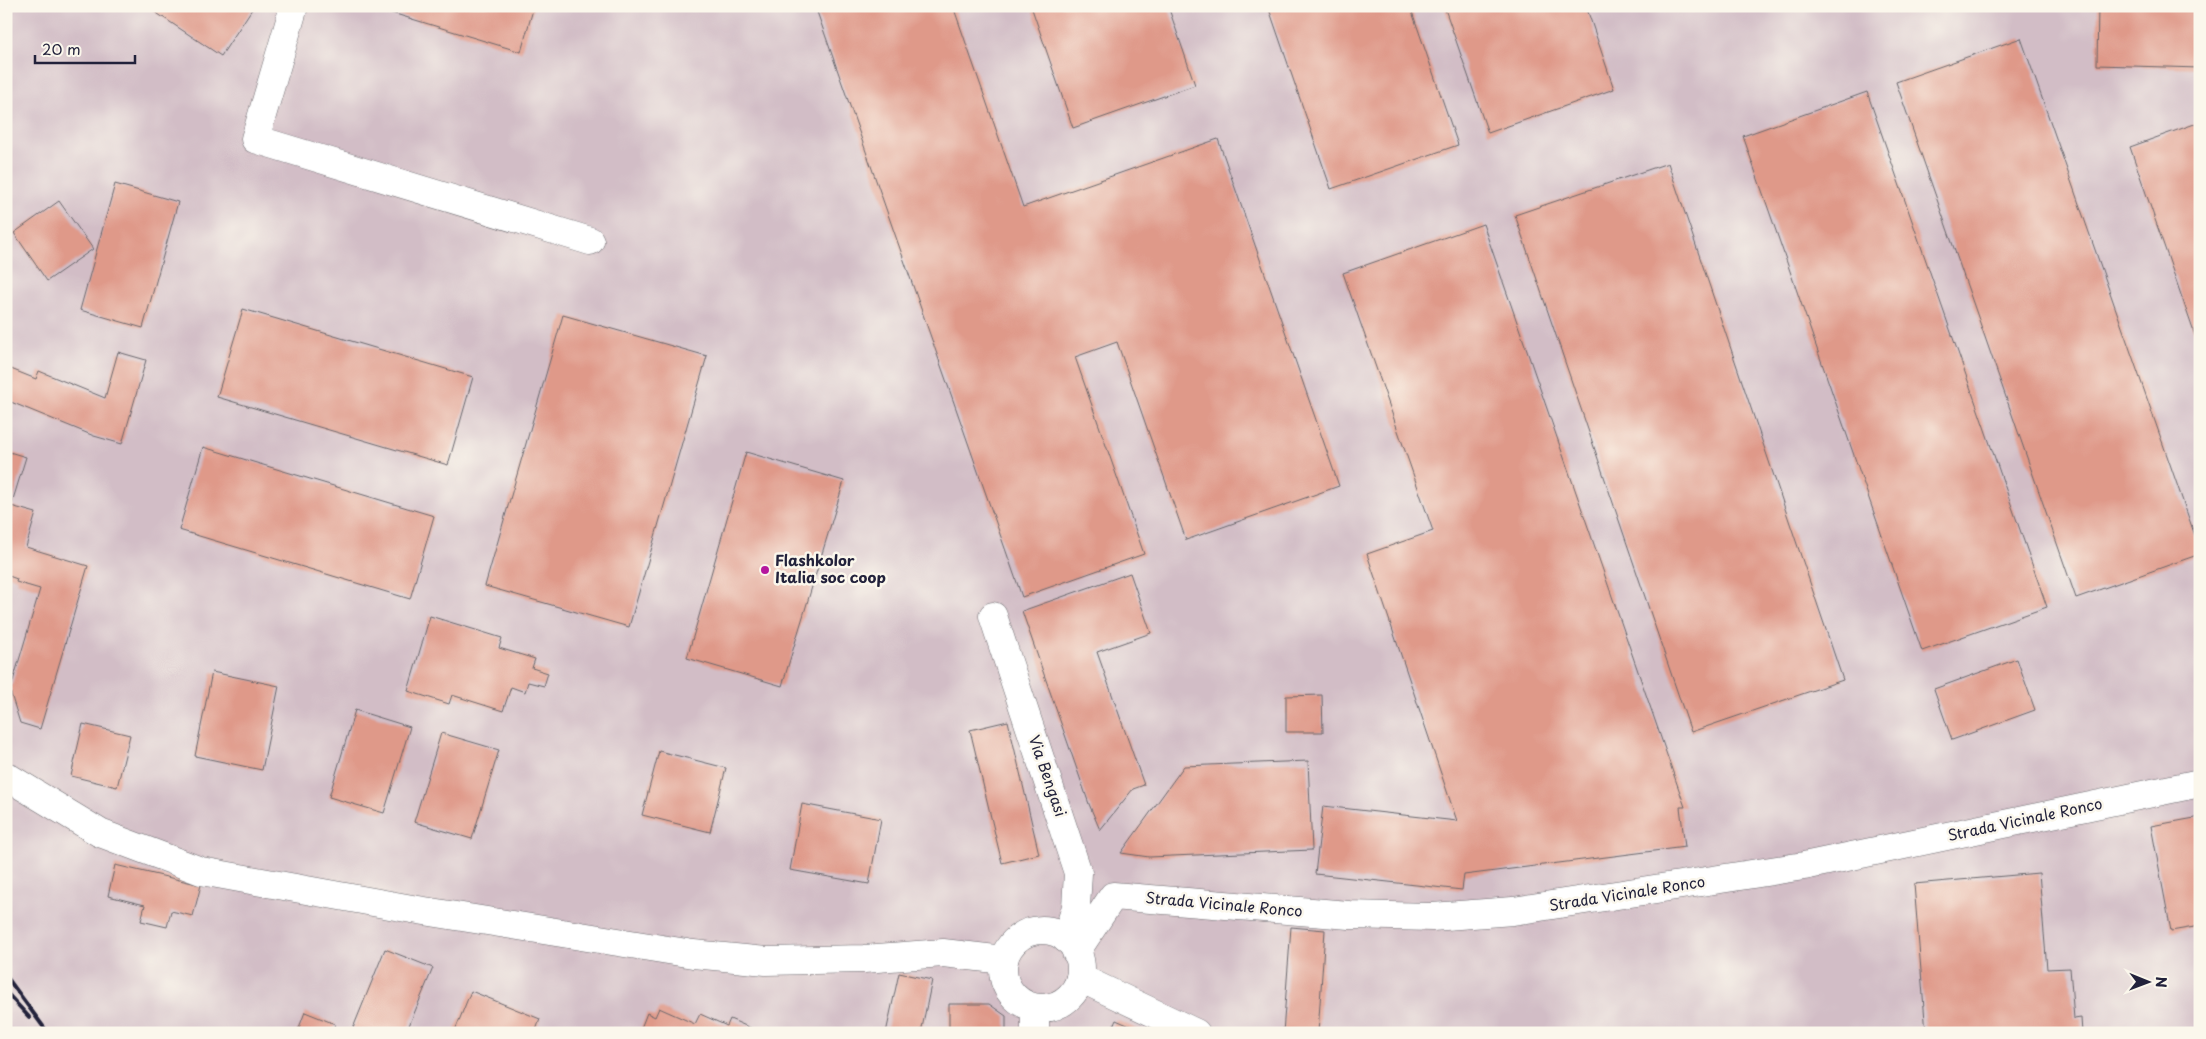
<svg xmlns="http://www.w3.org/2000/svg" width="2206" height="1039" viewBox="0 0 2206 1039" font-family="'Playpen Sans',sans-serif">
	<style>
		.industrial { fill: #d2bdc6 }
		.building { fill: #df9989 }
		.lines { fill: none; stroke-linecap: round; stroke-linejoin: round }
		.minor-casing { stroke: #69666b; stroke-width: 29 }
		.minor { stroke: #fff; stroke-width: 28 }
		.rail { stroke: #22223b; stroke-width: 4 }
		.poi-dot { fill: #b5179e; stroke: #fbf7ec; stroke-width: 2 }
		.labels { text-anchor: middle; stroke-width: 5; stroke-linejoin: round; paint-order: stroke }
		.poi-label { font-size: 15px; font-weight: bold; fill: #22223b; stroke: #fbf7ec; text-anchor: start }
		.street-label { font-size: 15px; fill: #22223b; stroke: #fbf7ec }
	</style>
	<rect width="100%" height="100%" fill="#fbf7ec"/>
	<filter id="ink" filterUnits="userSpaceOnUse"><feTurbulence type="fractalNoise" baseFrequency=".02" numOctaves="2"/><feDisplacementMap in="SourceGraphic" scale="10" xChannelSelector="R" yChannelSelector="G"/><feConvolveMatrix kernelMatrix="1 2 1 2 8 2 1 2 1" color-interpolation-filters="sRGB"/></filter>
	<filter id="wash" filterUnits="userSpaceOnUse"><feTurbulence type="fractalNoise" baseFrequency=".0096" numOctaves="4" result="noise"/><feDisplacementMap in="SourceGraphic" scale="20" xChannelSelector="R" yChannelSelector="G"/><feGaussianBlur stdDeviation="1.12" result="paint"/><feColorMatrix in="noise" values="0 0 0 0 0 0 0 0 0 0 0 0 0 0 0 0 0 1.4 0 .05"/><feComposite in="paint" operator="in"/></filter>
	<g filter="url(#wash)">
		<rect width="100%" height="100%" fill="#eee4c5"/>
		<rect class="industrial" x="6" y="6" width="2194" height="1027"/>
		<g id="blocks">
			<g class="building">
				<polygon points="146,6 254,6 221,56"/>
				<polygon points="369,6 534,6 521,52"/>
				<polygon points="815,6 953,6 1023,207 1218,139 1339,486 1186,540 1117,342 1075,357 1144,554 1022,597"/>
				<polygon points="1031,6 1168,6 1195,85 1073,128"/>
				<polygon points="1268,6 1410,6 1458,145 1331,189"/>
				<polygon points="1444,6 1586,6 1614,89 1488,133"/>
				<polygon points="2098,6 2200,6 2200,68 2097,65"/>
				<polygon points="2021,38 2200,550 2200,554 2076,598 1896,82"/>
				<polygon points="1867,92 2047,607 1922,651 1743,136"/>
				<polygon points="2200,122 2200,347 2199,347 2130,147"/>
				<polygon points="1668,163 1843,680 1691,732 1515,215"/>
				<polygon points="115,184 178,202 143,328 80,310"/>
				<polygon points="59,201 93,249 47,281 14,233"/>
				<polygon points="1483,224 1685,807 1680,807 1685,847 1464,875 1462,890 1315,874 1323,806 1457,821 1367,554 1433,531 1343,273"/>
				<polygon points="243,309 473,377 448,465 217,397"/>
				<polygon points="563,315 707,356 629,627 485,586"/>
				<polygon points="118,352 146,360 122,444 94,436 6,400 6,367 36,379 39,371 105,398"/>
				<polygon points="203,447 434,516 410,599 179,530"/>
				<polygon points="6,451 26,457 11,506 36,513 26,547 88,566 40,729 20,723 10,691 40,589 16,582 17,579 6,575"/>
				<polygon points="746,452 844,481 782,686 687,658"/>
				<polygon points="1130,573 1151,633 1097,652 1144,785 1133,789 1100,830 1089,804 1022,611"/>
				<polygon points="430,616 502,638 499,648 535,659 532,668 548,673 544,686 528,682 525,692 511,687 503,711 452,695 449,704 408,691"/>
				<polygon points="2017,659 2035,710 1952,740 1934,689"/>
				<polygon points="212,672 279,686 262,770 195,756"/>
				<polygon points="1322,695 1323,732 1286,732 1286,696"/>
				<polygon points="355,710 410,727 384,813 329,797"/>
				<polygon points="1008,721 1039,854 1002,863 970,730"/>
				<polygon points="83,724 130,735 117,787 71,776"/>
				<polygon points="441,733 499,750 472,839 414,822"/>
				<polygon points="659,751 726,768 710,832 642,815"/>
				<polygon points="1308,761 1312,850 1149,857 1121,853 1184,766"/>
				<polygon points="802,804 881,819 869,884 790,870"/>
				<polygon points="2200,817 2200,926 2171,931 2151,826"/>
				<polygon points="115,865 201,885 193,916 171,911 167,927 141,921 145,905 108,896"/>
				<polygon points="2039,873 2047,969 2070,968 2074,1019 2081,1018 2082,1033 1926,1033 1914,884"/>
				<polygon points="1291,927 1325,930 1318,1033 1283,1033"/>
				<polygon points="385,949 433,968 406,1033 351,1033"/>
				<polygon points="899,973 932,980 921,1033 886,1033"/>
				<polygon points="471,991 540,1019 535,1033 454,1033"/>
				<polygon points="949,1004 989,1004 1006,1016 1006,1033 949,1033"/>
				<polygon points="659,1008 695,1024 700,1014 727,1026 730,1019 762,1033 639,1033 647,1013 655,1017"/>
				<polygon points="305,1012 335,1024 332,1033 297,1033"/>
				<polygon points="1116,1020 1146,1033 1110,1033"/>
			</g>
		</g>
	</g>
	<g filter="url(#ink)">
		<use href="#blocks" fill-opacity="0" stroke="#69666b" stroke-width="1"/>
		<g class="lines">
			<g class="minor-casing">
				<g id="minor">
					<polyline points="291,6 293,10 255,139 590,241"/>
					<polyline points="993,616 1078,873 1076,907 1066,939"/>
					<polyline points="6,776 100,833 201,871 412,909 693,954 766,961 864,959 943,953 1004,960"/>
					<circle cx="1042" cy="969" r="39"/>
					<polyline points="1076,952 1113,896 1349,915 1432,917 1513,911 1804,866 2200,783"/>
					<polyline points="1080,978 1196,1033"/>
					<polyline points="1035,1033 1035,1008"/>
				</g>
			</g>
			<use href="#minor" class="minor"/>
			<g class="rail">
				<polyline points="6,976 48,1033"/>
				<polyline points="6,992 29,1017"/>
				<polyline points="6,1031 8,1033"/>
			</g>
		</g>
	</g>
	<circle class="poi-dot" cx="765" cy="570" r="5"/>
	<g class="labels">
		<g class="poi-label">
			<text x="775" y="566">Flashkolor<tspan x="775" dy="17">Italia soc coop</tspan></text>
		</g>
		<g class="street-label">
			<text transform="translate(1047 776) rotate(71)" y="5">Via Bengasi</text>
			<text transform="translate(2025 820) rotate(-12)" y="5">Strada Vicinale Ronco</text>
			<text transform="translate(1627 894) rotate(-9)" y="5">Strada Vicinale Ronco</text>
			<text transform="translate(1224 905) rotate(5)" y="5">Strada Vicinale Ronco</text>
		</g>
	</g>
	<rect width="2206" height="1039" fill="none" stroke="#fbf7ec" stroke-width="25"/>
	<g transform="translate(2148 982) rotate(91)" stroke="#fbf7ec" stroke-width="4" paint-order="stroke">
	<path d="M0-4L9 19L0 12L-9 19Z" fill="#22223b"/>
	<text y="-8" font-size="14" font-weight="bold" text-anchor="middle" fill="#22223b">N</text>
	</g>
	<path d="M35 55v8h100v-8" fill="none" stroke="#22223b" stroke-width="2.5"/>
	<text x="42" y="55" font-size="15" fill="#22223b" stroke="#fbf7ec" stroke-width="4" paint-order="stroke">20 m</text>
</svg>
